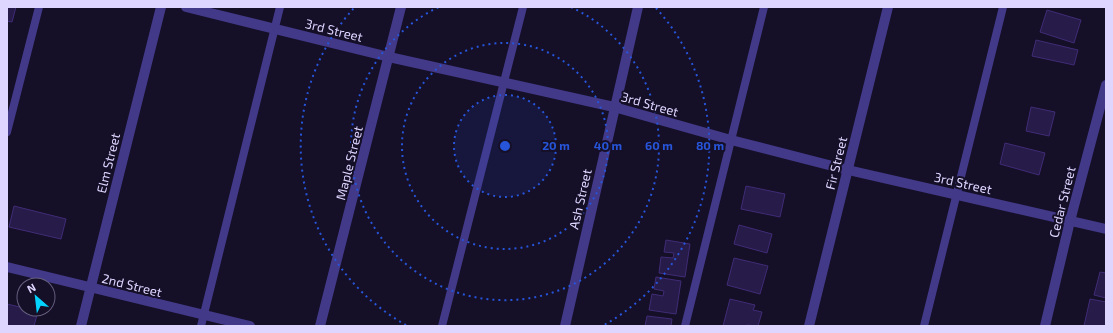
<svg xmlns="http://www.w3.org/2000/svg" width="1113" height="333" viewBox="0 0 1113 333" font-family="'Exo 2',sans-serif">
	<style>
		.building { fill: #271b49; stroke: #402c76 }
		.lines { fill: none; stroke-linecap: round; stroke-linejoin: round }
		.service { stroke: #423988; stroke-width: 8 }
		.minor { stroke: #423988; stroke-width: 10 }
		.tertiary { stroke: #423988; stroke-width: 10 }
		.ring { fill: none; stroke: #2755da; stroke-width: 2; stroke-dasharray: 2 4 }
		.labels { text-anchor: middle; stroke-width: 4; stroke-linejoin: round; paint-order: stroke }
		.street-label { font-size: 13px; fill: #ded6ff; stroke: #150f28 }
		.centre { fill: #2755da; stroke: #150f28; stroke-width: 2 }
		.ring-label { font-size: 12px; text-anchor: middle; font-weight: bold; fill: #2755da; stroke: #150f28; stroke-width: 4; stroke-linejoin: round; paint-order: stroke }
	</style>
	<rect width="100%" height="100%" fill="#150f28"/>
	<g class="building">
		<polygon points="7,7 16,7 12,22 7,21"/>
		<polygon points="1047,10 1081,20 1074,43 1040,32"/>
		<polygon points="1036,40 1078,50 1074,65 1032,56"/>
		<polygon points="1031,107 1055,112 1049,136 1026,131"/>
		<polygon points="1005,143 1045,153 1039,175 1000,164"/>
		<polygon points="746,186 785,194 780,217 741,209"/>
		<polygon points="14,206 66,219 61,239 9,227"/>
		<polygon points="739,225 772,234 767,253 734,244"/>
		<polygon points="666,240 690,244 685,277 659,273 661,257 673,258 674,253 664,252"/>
		<polygon points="734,258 768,266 760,294 727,285"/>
		<polygon points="1100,272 1106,273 1106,298 1094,295"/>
		<polygon points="656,277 681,281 676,314 649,310 652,294 663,296 664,291 654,289"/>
		<polygon points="730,299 755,305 753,310 762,312 758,326 747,325 747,326 723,326"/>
		<polygon points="1090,299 1106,302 1106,326 1084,326"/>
		<polygon points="7,304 24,308 24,309 38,311 34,326 7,326"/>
		<polygon points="647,316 672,319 671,326 645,326"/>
	</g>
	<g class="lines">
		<g class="service">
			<polyline points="7,132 39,7"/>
			<polyline points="201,326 280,7"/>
			<polyline points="442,326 523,7"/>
			<polyline points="685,326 764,7"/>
			<polyline points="924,326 1003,7"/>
		</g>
		<g class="minor">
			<polyline points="186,7 389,57 614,107 731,140 848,170 1106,229"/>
			<polyline points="7,267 250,326"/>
			<polyline points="320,326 401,7"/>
			<polyline points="565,326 638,7"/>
			<polyline points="809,326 888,7"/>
		</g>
		<g class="tertiary">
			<polyline points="81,326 161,7"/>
			<polyline points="1045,326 1070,221 1106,85"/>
		</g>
	</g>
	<circle cx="505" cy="146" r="51" fill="#2755da" fill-opacity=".12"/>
	<g class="ring">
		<circle cx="505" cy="146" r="51"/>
		<circle cx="505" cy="146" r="103"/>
		<path d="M571 7A154 154 0 1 1 439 7"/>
		<path d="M406 325A205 205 0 0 1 354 8M656 8A205 205 0 0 1 604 325"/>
	</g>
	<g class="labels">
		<g class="street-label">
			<text transform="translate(334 30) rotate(14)" y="5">3rd Street</text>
			<text transform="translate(650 104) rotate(16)" y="5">3rd Street</text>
			<text transform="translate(108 163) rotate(-76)" y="5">Elm Street</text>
			<text transform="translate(349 163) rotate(-76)" y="5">Maple Street</text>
			<text transform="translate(836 163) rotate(-76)" y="5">Fir Street</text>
			<text transform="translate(963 183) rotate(13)" y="5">3rd Street</text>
			<text transform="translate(580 199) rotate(-77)" y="5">Ash Street</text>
			<text transform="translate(1062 202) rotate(-76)" y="5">Cedar Street</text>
			<text transform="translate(132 285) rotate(14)" y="5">2nd Street</text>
		</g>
	</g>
	<circle cx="505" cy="146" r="6" class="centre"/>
	<g class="ring-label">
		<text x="556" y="150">20 m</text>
		<text x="608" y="150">40 m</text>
		<text x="659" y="150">60 m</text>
		<text x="710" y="150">80 m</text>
	</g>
	<rect width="1113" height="333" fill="none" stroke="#ded6ff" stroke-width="16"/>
	<g transform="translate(36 297) rotate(332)"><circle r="19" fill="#150f28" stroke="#655f7e"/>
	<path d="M0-3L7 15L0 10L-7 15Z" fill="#02d4ff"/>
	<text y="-6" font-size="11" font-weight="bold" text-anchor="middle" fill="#ded6ff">N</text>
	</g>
</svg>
